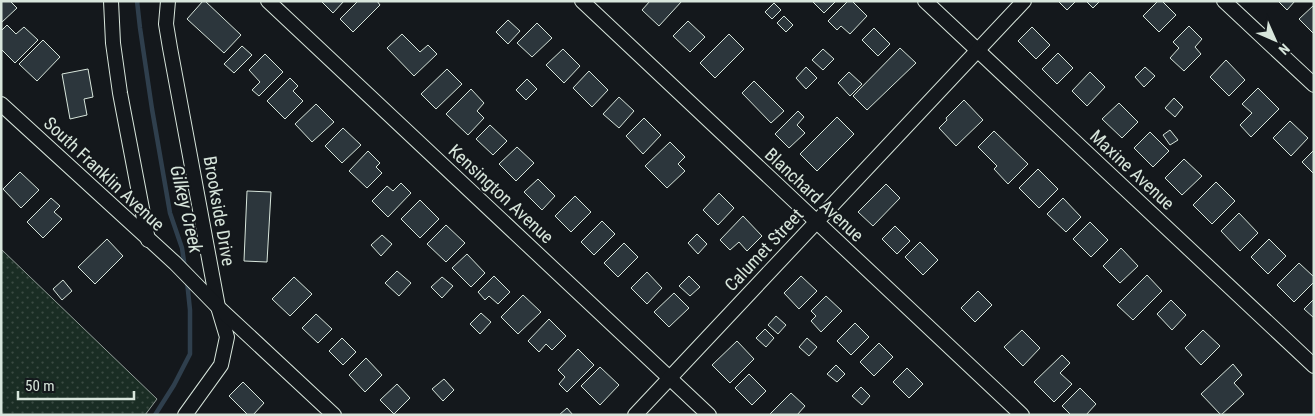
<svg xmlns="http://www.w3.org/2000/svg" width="1315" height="416" viewBox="0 0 1315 416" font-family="'Roboto Condensed',sans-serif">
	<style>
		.grass { fill: url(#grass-dots); stroke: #939e99 }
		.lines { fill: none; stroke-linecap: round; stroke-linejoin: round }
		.stream { stroke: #2f3f4d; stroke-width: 4.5 }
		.building { fill: #2c363c; stroke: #d8e6dc }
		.street-casing { stroke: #d8e6dc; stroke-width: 16 }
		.street { stroke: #14181c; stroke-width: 14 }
		.labels { text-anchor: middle; stroke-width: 4; stroke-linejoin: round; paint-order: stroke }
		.street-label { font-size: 18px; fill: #d8e6dc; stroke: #14181c }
		.water-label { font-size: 19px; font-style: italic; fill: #d8e6dc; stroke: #14181c }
	</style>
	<defs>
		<pattern id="grass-dots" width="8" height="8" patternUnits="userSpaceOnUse" patternTransform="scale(1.25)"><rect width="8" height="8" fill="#1a2d24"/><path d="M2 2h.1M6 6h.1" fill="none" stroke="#3b4b43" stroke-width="1.8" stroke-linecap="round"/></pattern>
	</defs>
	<rect width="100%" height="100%" fill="#14181c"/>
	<polygon class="grass" points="1,249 157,399 145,415 1,415"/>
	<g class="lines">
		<g class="stream">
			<polyline points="137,1 140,28 152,109 170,213 182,248 185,268"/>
			<polyline points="155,415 174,385 190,354 190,310 187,281"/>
		</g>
	</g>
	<g class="building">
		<polygon points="1,1 10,1 17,8 1,23"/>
		<polygon points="203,1 205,1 241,35 224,53 187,19"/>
		<polygon points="321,1 344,1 333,13"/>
		<polygon points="358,1 377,1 380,5 353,32 340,19"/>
		<polygon points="650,1 682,1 659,26 642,10"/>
		<polygon points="812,1 836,1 824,13"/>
		<polygon points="848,1 852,1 867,16 850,34 841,26 837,30 828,21"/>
		<polygon points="1058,1 1076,1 1067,10"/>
		<polygon points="1086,1 1100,1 1093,8"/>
		<polygon points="1158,1 1162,1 1176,15 1159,32 1143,16"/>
		<polygon points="1278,1 1295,1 1287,10"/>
		<polygon points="774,3 781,10 772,19 765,12"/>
		<polygon points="1314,5 1314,34 1299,19"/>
		<polygon points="784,16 793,25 786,32 777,23"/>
		<polygon points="508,20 520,31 508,44 496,32"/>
		<polygon points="688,21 705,37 690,52 673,36"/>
		<polygon points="537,23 552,38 532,57 517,43"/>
		<polygon points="7,25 16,34 24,27 38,40 15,63 1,49 1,31"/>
		<polygon points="1189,26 1202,39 1195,47 1201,54 1184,71 1170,58 1179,48 1173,42"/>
		<polygon points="1032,27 1050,45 1036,59 1018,41"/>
		<polygon points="874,28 890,44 878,56 862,40"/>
		<polygon points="402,34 420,52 428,45 437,54 414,76 387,48"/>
		<polygon points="729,34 744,49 715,78 700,63"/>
		<polygon points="43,40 60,57 37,81 19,64"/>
		<polygon points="242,46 252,55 234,73 224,64"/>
		<polygon points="900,48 916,63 867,110 853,96"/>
		<polygon points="563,49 580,66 564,83 546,65"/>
		<polygon points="823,49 834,59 823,70 812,60"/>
		<polygon points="1058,53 1073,68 1057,84 1042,69"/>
		<polygon points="265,54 283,72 259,96 252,90 260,82 249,70"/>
		<polygon points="1226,60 1245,80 1229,96 1210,77"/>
		<polygon points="806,67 817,78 806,89 796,78"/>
		<polygon points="1145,67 1155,76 1144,87 1135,77"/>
		<polygon points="88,69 93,97 84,99 87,115 70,119 62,74"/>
		<polygon points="447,69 462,84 436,109 421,94"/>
		<polygon points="589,71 608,90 592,107 573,88"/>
		<polygon points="849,72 862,84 850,96 838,83"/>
		<polygon points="1090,72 1105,87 1087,106 1072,91"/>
		<polygon points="290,78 298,86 293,91 303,101 285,119 267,101"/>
		<polygon points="527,79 537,89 526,100 516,90"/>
		<polygon points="754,81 784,111 771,123 742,93"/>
		<polygon points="1258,88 1279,109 1251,137 1240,125 1252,113 1242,104"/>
		<polygon points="471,89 484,103 477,111 484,118 468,135 446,114"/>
		<polygon points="619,97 634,111 619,128 603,114"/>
		<polygon points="1174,98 1183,107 1175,117 1165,108"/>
		<polygon points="964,100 983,120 956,146 939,128 947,120 946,118"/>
		<polygon points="1119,103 1138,122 1122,138 1102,119"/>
		<polygon points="316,104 334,122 312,142 295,124"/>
		<polygon points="798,111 804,117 797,125 805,133 789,148 775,134"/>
		<polygon points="837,117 854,134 817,171 800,154"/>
		<polygon points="644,118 661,135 643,154 626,136"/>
		<polygon points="1290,121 1308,138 1291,156 1273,138"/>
		<polygon points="490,125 507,141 493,155 476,139"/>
		<polygon points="343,128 361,145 342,163 325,146"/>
		<polygon points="1170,130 1178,140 1170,145 1163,135"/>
		<polygon points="994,131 1028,164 1008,184 994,169 997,166 978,147"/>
		<polygon points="1150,132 1169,151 1153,167 1134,148"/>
		<polygon points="670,142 685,157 678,164 685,171 667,188 645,166"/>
		<polygon points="517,147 534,163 516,181 499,164"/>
		<polygon points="1314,150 1314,174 1302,162"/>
		<polygon points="368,151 380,163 376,167 382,173 367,188 349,171"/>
		<polygon points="1184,159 1202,176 1182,195 1165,178"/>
		<polygon points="1038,169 1058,189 1039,208 1019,188"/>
		<polygon points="20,172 39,190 21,208 3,189"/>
		<polygon points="538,179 555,196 542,210 524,192"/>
		<polygon points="1216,182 1235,201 1212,224 1193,205"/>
		<polygon points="401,183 411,193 388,217 372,201 387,186 393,191"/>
		<polygon points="886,184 900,198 873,226 858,212"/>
		<polygon points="247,191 271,192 267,262 244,261"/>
		<polygon points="719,193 734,208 718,225 703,210"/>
		<polygon points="575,196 591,212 571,232 555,216"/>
		<polygon points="51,198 60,206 54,212 62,219 43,238 27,222"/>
		<polygon points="1063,198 1081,217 1066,232 1047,214"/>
		<polygon points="420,200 439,219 420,238 401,219"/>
		<polygon points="1239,213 1258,233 1240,251 1221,231"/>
		<polygon points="743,216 762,236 747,251 739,242 730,250 720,240"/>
		<polygon points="602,221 615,234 594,255 581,242"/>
		<polygon points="1090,222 1108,240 1091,257 1073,239"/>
		<polygon points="446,225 465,243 446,262 427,244"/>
		<polygon points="895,226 910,241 897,254 882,239"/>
		<polygon points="697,234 707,244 698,254 688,243"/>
		<polygon points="382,235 392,244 381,256 371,245"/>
		<polygon points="107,239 123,256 95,284 78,267"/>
		<polygon points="1269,239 1286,256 1268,274 1251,257"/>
		<polygon points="920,242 938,260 923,275 905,257"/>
		<polygon points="624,243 638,257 618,277 604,263"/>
		<polygon points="1121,248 1138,266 1120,283 1103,266"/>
		<polygon points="467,254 485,273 471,287 452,268"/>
		<polygon points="1299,263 1314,277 1314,282 1294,302 1277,285"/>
		<polygon points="397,271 411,283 399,296 385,283"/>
		<polygon points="647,272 662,288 647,304 631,288"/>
		<polygon points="1147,275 1162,291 1133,320 1117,305"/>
		<polygon points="494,276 510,292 498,304 489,296 485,300 478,292"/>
		<polygon points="689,276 700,287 690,296 679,286"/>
		<polygon points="801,276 817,291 799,309 784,293"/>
		<polygon points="294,277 312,294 290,316 272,299"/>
		<polygon points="442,277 453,286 442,298 431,287"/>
		<polygon points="63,280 72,291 62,300 53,289"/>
		<polygon points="978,291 992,305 975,322 961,308"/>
		<polygon points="674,293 689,308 669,327 654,312"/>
		<polygon points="523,295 541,312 518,334 501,317"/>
		<polygon points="826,296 842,311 821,332 811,321 816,316 811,311"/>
		<polygon points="1314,299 1314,318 1304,309"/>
		<polygon points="1171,300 1186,315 1172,330 1157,314"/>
		<polygon points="481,313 491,322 480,334 470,324"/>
		<polygon points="316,314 332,329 318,343 302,328"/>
		<polygon points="776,316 786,325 778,334 768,325"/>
		<polygon points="549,319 566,336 552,350 546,344 539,352 528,341"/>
		<polygon points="855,323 869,337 851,355 837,341"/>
		<polygon points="765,329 774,338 766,347 756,338"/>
		<polygon points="1022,330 1040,348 1023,366 1004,347"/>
		<polygon points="1203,330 1220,346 1201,365 1185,348"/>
		<polygon points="342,338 356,352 343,365 329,351"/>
		<polygon points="807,338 817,347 809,356 799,347"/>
		<polygon points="737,341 754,359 730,383 712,365"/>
		<polygon points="879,343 893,357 874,376 860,362"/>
		<polygon points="578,349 594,365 567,392 559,384 565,377 558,370"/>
		<polygon points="1062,355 1070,363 1060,373 1072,384 1054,402 1034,382"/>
		<polygon points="366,358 382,375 365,392 349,375"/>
		<polygon points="1233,364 1242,375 1234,383 1244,394 1221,415 1201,394"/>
		<polygon points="836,365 845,374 837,382 827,374"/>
		<polygon points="600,367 619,385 600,405 581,386"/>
		<polygon points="907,368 923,384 909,398 893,382"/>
		<polygon points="749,374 766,391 752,405 735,388"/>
		<polygon points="444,379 454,390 443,401 432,389"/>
		<polygon points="243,382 264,403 253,415 248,415 229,396"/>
		<polygon points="397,384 410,398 394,414 380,400"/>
		<polygon points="861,387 870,396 862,405 852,396"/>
		<polygon points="1080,388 1096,404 1086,415 1071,415 1062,406"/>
		<polygon points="791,393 805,406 797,415 769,415"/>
		<polygon points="567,408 573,415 559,415"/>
	</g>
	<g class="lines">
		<g class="street-casing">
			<g id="street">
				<polyline points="111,1 113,43 120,93 148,240"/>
				<polyline points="168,1 166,24 170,48 218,307 227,337 221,365 185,415"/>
				<polyline points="268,1 709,415"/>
				<polyline points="582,1 1022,415"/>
				<polyline points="925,1 1314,366"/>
				<polyline points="1224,1 1314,85"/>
				<polyline points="1,104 175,263 218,307 334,415"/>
				<polyline points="635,415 1024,1"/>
			</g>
		</g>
		<use href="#street" class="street"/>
	</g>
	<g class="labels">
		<g class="street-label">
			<text transform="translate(1132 170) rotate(43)" y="6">Maxine Avenue</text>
			<text transform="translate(104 174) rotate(43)" y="6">South Franklin Avenue</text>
			<text transform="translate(501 194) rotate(43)" y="6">Kensington Avenue</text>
			<text transform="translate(814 195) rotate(43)" y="6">Blanchard Avenue</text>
			<text transform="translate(219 211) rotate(80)" y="6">Brookside Drive</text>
			<text transform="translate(764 250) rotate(-47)" y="6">Calumet Street</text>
		</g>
		<g class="water-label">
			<text transform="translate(187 209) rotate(77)" y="7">Gilkey Creek</text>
		</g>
	</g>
	<rect width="1315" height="416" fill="none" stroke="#d8e6dc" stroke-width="5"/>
	<g transform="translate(1275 40) rotate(135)" stroke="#14181c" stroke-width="4" paint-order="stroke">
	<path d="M0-4L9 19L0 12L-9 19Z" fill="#d8e6dc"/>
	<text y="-8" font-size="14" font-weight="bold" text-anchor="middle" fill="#d8e6dc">N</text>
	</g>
	<path d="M18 391v8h116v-8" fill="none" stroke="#d8e6dc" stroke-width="2.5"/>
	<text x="25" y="391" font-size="15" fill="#d8e6dc" stroke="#14181c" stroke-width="4" paint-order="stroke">50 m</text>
</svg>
